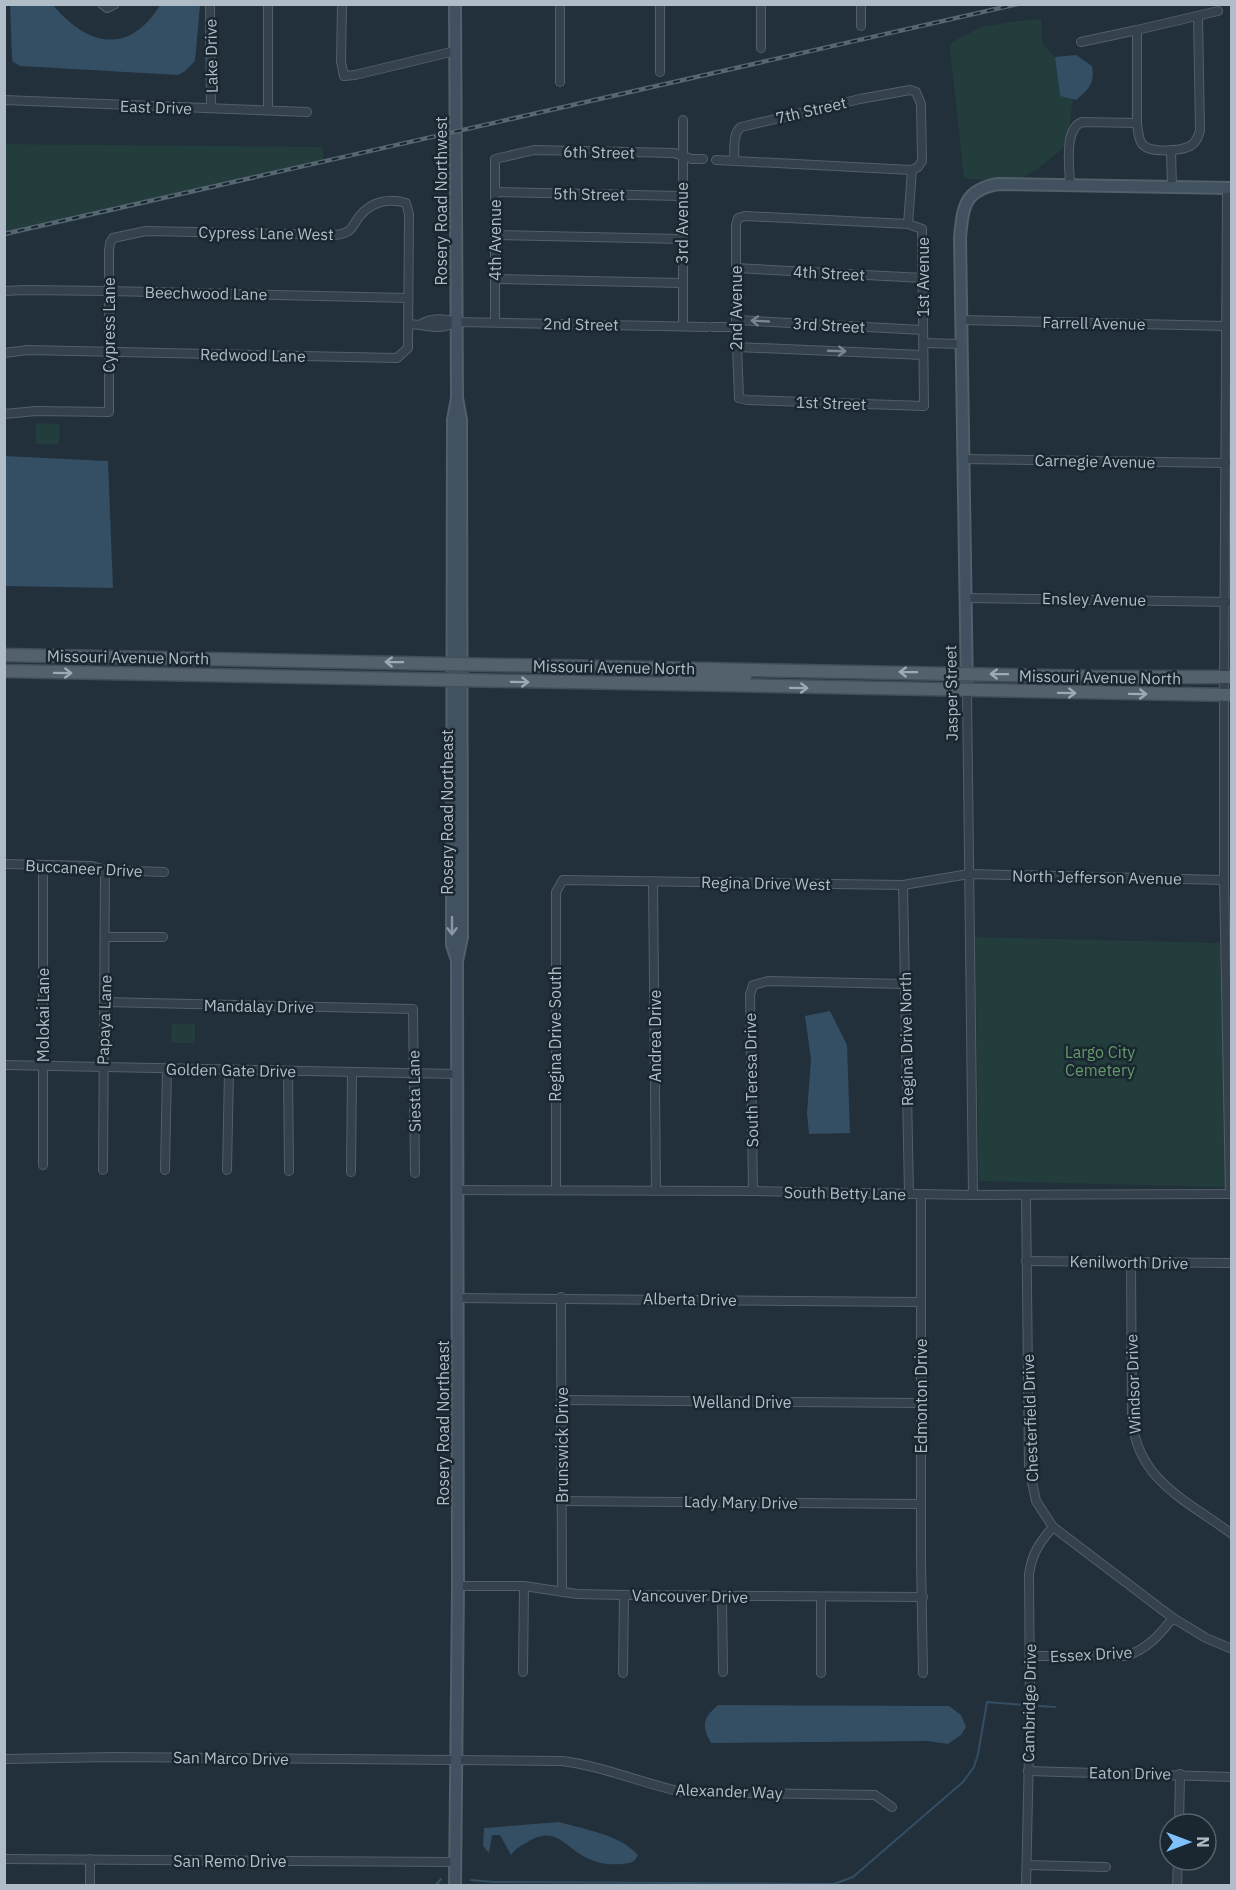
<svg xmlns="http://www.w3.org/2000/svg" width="1236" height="1890" viewBox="0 0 1236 1890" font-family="'IBM Plex Sans',sans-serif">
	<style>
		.green { fill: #233c3c }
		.water { fill: #344e64 }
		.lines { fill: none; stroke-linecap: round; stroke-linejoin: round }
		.stream { stroke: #344e64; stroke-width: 2 }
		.street-casing { stroke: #535f69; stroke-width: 10 }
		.secondary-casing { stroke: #535f69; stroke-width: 14 }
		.primary-casing { stroke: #414d58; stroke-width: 15 }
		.street { stroke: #35414c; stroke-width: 8 }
		.secondary { stroke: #42515f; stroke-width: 10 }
		.primary { stroke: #52616c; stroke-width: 12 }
		.rail-casing { stroke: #566673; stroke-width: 4.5 }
		.rail { stroke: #1a2630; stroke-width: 2; stroke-dasharray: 7; stroke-linecap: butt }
		.oneway { stroke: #798590 }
		.oneway2 { stroke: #9daab6 }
		.oneway3 { stroke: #8a97a3 }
		.labels { text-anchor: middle; stroke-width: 5; stroke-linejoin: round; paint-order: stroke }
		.street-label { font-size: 16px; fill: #b0bcc8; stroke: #1a2630 }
		.park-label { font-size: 16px; fill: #659a6a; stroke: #1a2630 }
	</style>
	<rect width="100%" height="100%" fill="#21303b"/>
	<g class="green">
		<path d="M1041,19l1,24 13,14 5,39 13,3 -6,46c-11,9 -33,28 -46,33 -16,5 -41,2 -57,0l-14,-129 2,-7 29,-15 28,-5z"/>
		<polygon points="4,144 323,147 323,164 5,237"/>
		<polygon points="36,423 60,424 59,444 36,444"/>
		<polygon points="975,937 1220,943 1226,1187 979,1181"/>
		<polygon points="172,1024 195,1024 195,1043 171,1043"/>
	</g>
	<g class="water">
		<path d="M10,5h43c34,41 76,51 107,0h40l-5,56 -10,10 -7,4 -158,-9 -7,-4 -1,-4z"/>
		<path d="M1076,55l16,11c3,17 -3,23 -16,34l-16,-4 -5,-39z"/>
		<polygon points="5,456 108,461 113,588 5,586"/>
		<polygon points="830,1011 847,1045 850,1133 809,1134 807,1113 811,1059 805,1016"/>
		<path d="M718,1705l231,1 12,9 5,12 -5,8 -13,9 -20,-3 -217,2c-10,-18 -8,-25 7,-38z"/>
		<path d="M559,1822c27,8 60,12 79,33 -3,7 -7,8 -15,9 -13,1 -24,0 -36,-6 -22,-10 -30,-33 -58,-17 -7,4 -13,7 -18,14l-11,-20h-8l-3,18 -6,-7 1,-18z"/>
	</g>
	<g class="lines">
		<g class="stream">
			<polyline points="1039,1706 1055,1707"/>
			<polyline points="471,1880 493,1882 834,1884 853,1877 963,1782 974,1767 978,1754 987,1702 1024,1705"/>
			<polyline points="435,1886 441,1879"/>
		</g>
		<g class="street-casing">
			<g id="street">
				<polyline points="102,4 107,8 115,4"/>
				<polyline points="210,4 211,108"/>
				<polyline points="268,4 268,110"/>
				<polyline points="342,4 341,62 344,76 355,75 455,51"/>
				<polyline points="560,4 560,82"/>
				<polyline points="761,4 761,48"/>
				<polyline points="861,26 861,4"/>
				<polyline points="1081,42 1137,30"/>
				<polyline points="660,72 660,4"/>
				<polyline points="4,100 307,112"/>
				<polyline points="683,120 683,326"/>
				<path d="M1137,123c1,6 1,14 4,19 5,12 39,9 49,4 6,-3 8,-9 10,-15l-2,-115"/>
				<polyline points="1171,150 1172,187"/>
				<polyline points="716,160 912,170"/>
				<path d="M734,160c1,-10 -2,-26 7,-33l119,-28 50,-9 6,2 5,12 1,57 -4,6 -6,3 -4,54"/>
				<path d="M1070,186c0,-17 -7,-57 12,-64l55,1v-93l81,-19"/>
				<polyline points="1227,188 1224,695 1224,880 1230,1194"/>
				<polyline points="495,192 682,196"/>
				<polygon points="745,216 908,224 922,229 924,406 747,400 739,398 736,320 736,225 738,218"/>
				<polyline points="496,235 682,239"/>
				<polyline points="736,268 923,278"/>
				<polyline points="495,279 682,283"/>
				<polyline points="4,291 26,290 109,291 408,298"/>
				<polyline points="736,320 923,330"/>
				<polyline points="961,320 1227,326"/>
				<polyline points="495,322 495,159 534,150 674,153 692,159 703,159"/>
				<path d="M408,324c17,0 31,8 47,-2"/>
				<path d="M421,324c10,-6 24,-6 34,-2l252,5"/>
				<polyline points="712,327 736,327"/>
				<polyline points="923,343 962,344"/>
				<polyline points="736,347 923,355"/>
				<path d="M4,353l24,-3 369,8 11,-10 1,-134 -3,-11c-17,-5 -35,-2 -47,14 -9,12 -7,16 -24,18l-189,-4 -33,7 -3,5 -1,8v161l-73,-1 -32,3"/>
				<polyline points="963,459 1226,463"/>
				<polyline points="965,598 1232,602"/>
				<polyline points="967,691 973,1195"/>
				<polyline points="4,864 92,866 105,870 164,872"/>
				<polyline points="43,866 43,1165"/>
				<polyline points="653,881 656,1191"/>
				<polyline points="903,885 909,1194"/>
				<polyline points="105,937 163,937"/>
				<polyline points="105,1002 413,1009 415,1173"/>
				<polyline points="4,1065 458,1074"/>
				<polyline points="288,1071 289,1171"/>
				<polyline points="103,1170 105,870"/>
				<polyline points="165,1170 167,1069"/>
				<polyline points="227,1170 229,1071"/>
				<polyline points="351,1172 352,1073"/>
				<polyline points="458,1190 753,1191 973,1195 1232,1194"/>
				<polyline points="556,1190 556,892 563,880 903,885 969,874 1224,880"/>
				<polyline points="753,1191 750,995 753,985 768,981 906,984"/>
				<polyline points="921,1194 921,1559 923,1673"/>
				<polyline points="1026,1195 1029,1468 1036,1501 1053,1527 1173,1618 1206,1638 1232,1649"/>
				<polyline points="1026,1261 1232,1263"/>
				<path d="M1131,1262l1,159c7,61 56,80 100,113"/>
				<polyline points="561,1297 562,1592"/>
				<polyline points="458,1298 921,1302"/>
				<polyline points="562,1400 922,1403"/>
				<polyline points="561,1501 921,1504"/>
				<polyline points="458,1586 524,1586 577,1594 624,1595 923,1597"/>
				<polyline points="722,1597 723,1672"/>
				<polyline points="821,1597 821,1673"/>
				<path d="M1030,1656h96c22,-7 33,-21 47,-38"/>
				<polyline points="523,1672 524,1586"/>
				<polyline points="623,1673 624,1595"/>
				<path d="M4,1759l109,-2 449,4c41,5 79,22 120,31l193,3 17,12"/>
				<polyline points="1028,1771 1232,1777"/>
				<polyline points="1179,1824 1180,1774"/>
				<polyline points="4,1859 455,1862"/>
				<polyline points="90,1859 90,1886"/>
				<polyline points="1027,1865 1106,1867"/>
				<path d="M1026,1886l4,-178 -1,-134c3,-21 11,-32 24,-47"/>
				<polyline points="1177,1886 1178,1860"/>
			</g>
		</g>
		<g class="secondary-casing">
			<g id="secondary">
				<polyline points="455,4 457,398 453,420 452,945 457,960"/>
				<path d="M967,691l-7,-454c3,-30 4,-47 38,-53l234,4"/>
				<polyline points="455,1886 458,1586 457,961 462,937 461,420 457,398"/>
			</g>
		</g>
		<g class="primary-casing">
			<g id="primary">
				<polyline points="4,655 1100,677 1232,677"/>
				<polyline points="4,671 1232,695"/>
				<polyline points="668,677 698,677 711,669"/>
				<polyline points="707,684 720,677 745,677"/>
			</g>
		</g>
		<use href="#street" class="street"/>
		<use href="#secondary" class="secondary"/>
		<use href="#primary" class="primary"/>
		<g class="rail-casing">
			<polyline id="rail" points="4,234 1018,4"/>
		</g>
		<use href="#rail" class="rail"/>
	</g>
	<defs><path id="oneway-shaft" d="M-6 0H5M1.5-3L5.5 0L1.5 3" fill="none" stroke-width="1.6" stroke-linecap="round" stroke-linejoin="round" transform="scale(1.5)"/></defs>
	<g class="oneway">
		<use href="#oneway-shaft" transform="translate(760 321) rotate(-177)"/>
		<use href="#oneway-shaft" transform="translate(837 351) rotate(2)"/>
	</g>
	<g class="oneway2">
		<use href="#oneway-shaft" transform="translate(394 662) rotate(-179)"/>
		<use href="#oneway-shaft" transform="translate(908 672) rotate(-179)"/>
		<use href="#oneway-shaft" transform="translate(63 673) rotate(1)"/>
		<use href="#oneway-shaft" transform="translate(999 674) rotate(-179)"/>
		<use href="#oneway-shaft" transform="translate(520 682) rotate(1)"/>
		<use href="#oneway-shaft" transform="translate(799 688) rotate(1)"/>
		<use href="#oneway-shaft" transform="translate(1067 693) rotate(1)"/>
		<use href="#oneway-shaft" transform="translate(1138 694) rotate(1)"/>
	</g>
	<use class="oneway3" href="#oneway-shaft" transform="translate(452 926) rotate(90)"/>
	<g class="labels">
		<g class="street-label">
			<text transform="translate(211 56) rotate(-91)" y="6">Lake Drive</text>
			<text transform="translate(156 107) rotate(2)" y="6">East Drive</text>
			<text transform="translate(811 110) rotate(-13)" y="6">7th Street</text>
			<text transform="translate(599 152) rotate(1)" y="6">6th Street</text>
			<text transform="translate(589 194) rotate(1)" y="6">5th Street</text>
			<text transform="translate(441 201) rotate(-90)" y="6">Rosery Road Northwest</text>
			<text transform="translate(682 223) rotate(-90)" y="6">3rd Avenue</text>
			<text transform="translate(266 233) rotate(1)" y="6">Cypress Lane West</text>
			<text transform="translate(495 240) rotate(-90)" y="6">4th Avenue</text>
			<text transform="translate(829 273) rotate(3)" y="6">4th Street</text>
			<text transform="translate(923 277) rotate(-90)" y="6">1st Avenue</text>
			<text transform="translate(206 293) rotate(1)" y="6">Beechwood Lane</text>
			<text transform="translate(736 308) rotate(-90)" y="6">2nd Avenue</text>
			<text transform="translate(1094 323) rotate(1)" y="6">Farrell Avenue</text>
			<text transform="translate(581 324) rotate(1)" y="6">2nd Street</text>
			<text transform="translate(109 325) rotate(-90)" y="6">Cypress Lane</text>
			<text transform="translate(829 325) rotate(3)" y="6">3rd Street</text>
			<text transform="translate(253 355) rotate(1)" y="6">Redwood Lane</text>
			<text transform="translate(831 403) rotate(2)" y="6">1st Street</text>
			<text transform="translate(1095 461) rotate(1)" y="6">Carnegie Avenue</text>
			<text transform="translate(1094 599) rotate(1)" y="6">Ensley Avenue</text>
			<text transform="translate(128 657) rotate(1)" y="6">Missouri Avenue North</text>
			<text transform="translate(614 667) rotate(1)" y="6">Missouri Avenue North</text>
			<text transform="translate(1100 677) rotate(1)" y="6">Missouri Avenue North</text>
			<text transform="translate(951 693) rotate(-91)" y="6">Jasper Street</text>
			<text transform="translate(447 812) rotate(-90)" y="6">Rosery Road Northeast</text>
			<text transform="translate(84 868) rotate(3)" y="6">Buccaneer Drive</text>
			<text transform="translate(1097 877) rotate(1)" y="6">North Jefferson Avenue</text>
			<text transform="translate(766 883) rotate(1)" y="6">Regina Drive West</text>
			<text transform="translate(259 1006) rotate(1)" y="6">Mandalay Drive</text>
			<text transform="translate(43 1015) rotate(-90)" y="6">Molokai Lane</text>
			<text transform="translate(104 1020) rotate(-88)" y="6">Papaya Lane</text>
			<text transform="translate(555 1034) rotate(-90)" y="6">Regina Drive South</text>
			<text transform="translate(655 1036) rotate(-90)" y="6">Andrea Drive</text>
			<text transform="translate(906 1039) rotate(-91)" y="6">Regina Drive North</text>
			<text transform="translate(231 1070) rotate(1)" y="6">Golden Gate Drive</text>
			<text transform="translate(751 1080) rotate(-91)" y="6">South Teresa Drive</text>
			<text transform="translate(414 1091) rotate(-91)" y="6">Siesta Lane</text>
			<text transform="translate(845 1193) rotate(1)" y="6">South Betty Lane</text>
			<text transform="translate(1129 1262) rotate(1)" y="6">Kenilworth Drive</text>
			<text transform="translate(690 1299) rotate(1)" y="6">Alberta Drive</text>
			<text transform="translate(1133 1384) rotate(-92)" y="6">Windsor Drive</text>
			<text transform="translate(921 1396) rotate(-90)" y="6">Edmonton Drive</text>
			<text x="742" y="1408">Welland Drive</text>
			<text transform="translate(1030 1418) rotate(-92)" y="6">Chesterfield Drive</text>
			<text transform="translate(443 1423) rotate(-90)" y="6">Rosery Road Northeast</text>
			<text transform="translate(562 1445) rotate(-90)" y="6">Brunswick Drive</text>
			<text transform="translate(741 1502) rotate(1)" y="6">Lady Mary Drive</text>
			<text transform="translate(690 1596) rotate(1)" y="6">Vancouver Drive</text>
			<text transform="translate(1091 1654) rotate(-3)" y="6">Essex Drive</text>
			<text transform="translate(1029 1703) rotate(-89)" y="6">Cambridge Drive</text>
			<text transform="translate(231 1758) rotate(1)" y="6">San Marco Drive</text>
			<text transform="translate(1130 1773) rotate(1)" y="6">Eaton Drive</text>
			<text transform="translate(729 1791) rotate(2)" y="6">Alexander Way</text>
			<text x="230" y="1867">San Remo Drive</text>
		</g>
		<g class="park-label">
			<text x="1100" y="1058">Largo City<tspan x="1100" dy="18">Cemetery</tspan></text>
		</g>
	</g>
	<rect width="1236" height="1890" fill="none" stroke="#b0bcc8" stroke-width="12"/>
	<g transform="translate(1188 1842) rotate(90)"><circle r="28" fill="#1a2630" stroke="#56626d" stroke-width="1.5"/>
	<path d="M0-4.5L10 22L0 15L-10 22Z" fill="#7fc1fd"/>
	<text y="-9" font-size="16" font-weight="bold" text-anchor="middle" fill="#b0bcc8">N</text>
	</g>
</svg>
